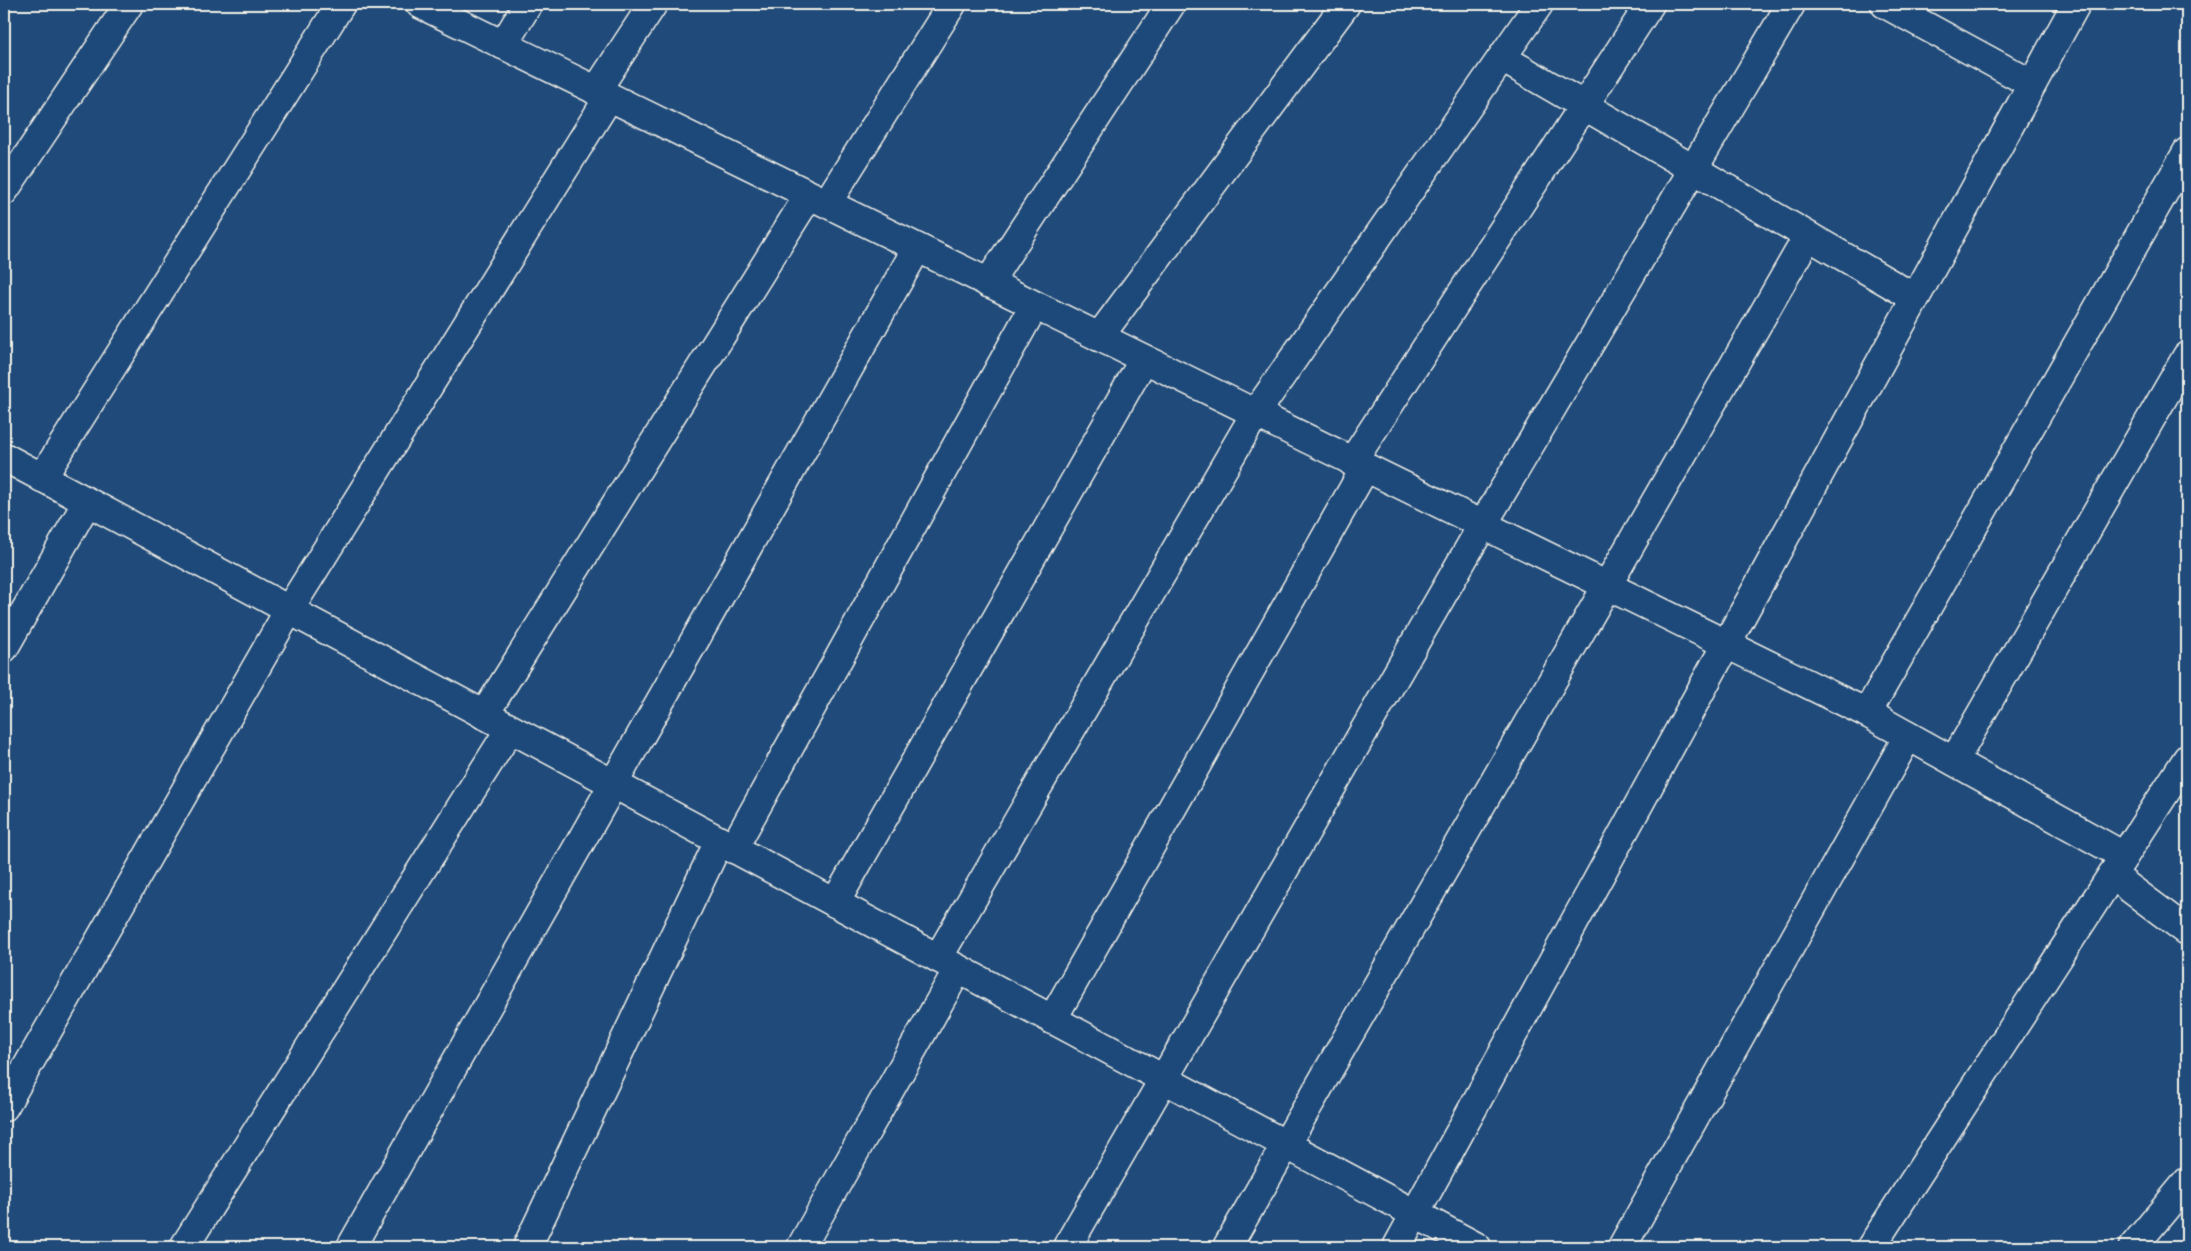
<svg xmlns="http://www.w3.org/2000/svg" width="2191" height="1251" viewBox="0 0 2191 1251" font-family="Dekko,sans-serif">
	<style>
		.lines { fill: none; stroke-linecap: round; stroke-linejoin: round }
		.minor-casing { stroke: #f4f1e8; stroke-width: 31 }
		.minor { stroke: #1f4a7a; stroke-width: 28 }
	</style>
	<rect width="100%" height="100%" fill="#1f4a7a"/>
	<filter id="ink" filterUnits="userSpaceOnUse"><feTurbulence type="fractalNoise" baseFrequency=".02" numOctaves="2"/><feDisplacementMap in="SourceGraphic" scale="10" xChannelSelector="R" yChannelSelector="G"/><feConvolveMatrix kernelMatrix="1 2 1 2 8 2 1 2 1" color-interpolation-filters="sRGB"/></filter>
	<g filter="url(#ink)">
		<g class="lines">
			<g class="minor-casing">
				<g id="minor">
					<polyline points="420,4 1867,713 2124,856"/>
					<polyline points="1885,4 2032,84"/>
					<polyline points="503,45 528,4"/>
					<polyline points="1502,58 1915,298"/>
					<polyline points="596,91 653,4"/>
					<polyline points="4,191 129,4"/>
					<polyline points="827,203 952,4"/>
					<polyline points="988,283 1171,4"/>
					<polyline points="1099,337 1346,4"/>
					<polyline points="4,457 1477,1247"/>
					<polyline points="1352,462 1650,4"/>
					<polyline points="42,478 341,4"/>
					<polyline points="4,648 87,502"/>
					<polyline points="1867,713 2187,152"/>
					<polyline points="484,715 809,195"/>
					<polyline points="1954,761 2187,356"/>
					<polyline points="733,849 1034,306"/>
					<polyline points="2112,875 2187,931"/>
					<polyline points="835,903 1144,359"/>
					<polyline points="938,958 1255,414 1539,4"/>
					<polyline points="1052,1020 1365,468"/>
					<polyline points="4,1107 289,610 609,97"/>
					<polyline points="184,1247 510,729"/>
					<polyline points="351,1247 917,248"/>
					<polyline points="527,1247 719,841"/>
					<polyline points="801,1247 958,969"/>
					<polyline points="1067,1247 1482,526 1791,4"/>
					<polyline points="1227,1247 1808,236"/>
					<polyline points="1397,1247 2076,4"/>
					<polyline points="1622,1247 1908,736"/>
					<polyline points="1871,1247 2187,759"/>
					<polyline points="2133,1247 2187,1182"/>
				</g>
			</g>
			<use href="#minor" class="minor"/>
		</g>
	</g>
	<rect width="2191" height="1251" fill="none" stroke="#1f4a7a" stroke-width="20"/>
	<rect x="10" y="10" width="2171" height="1231" fill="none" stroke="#f4f1e8" stroke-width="2" filter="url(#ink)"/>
</svg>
